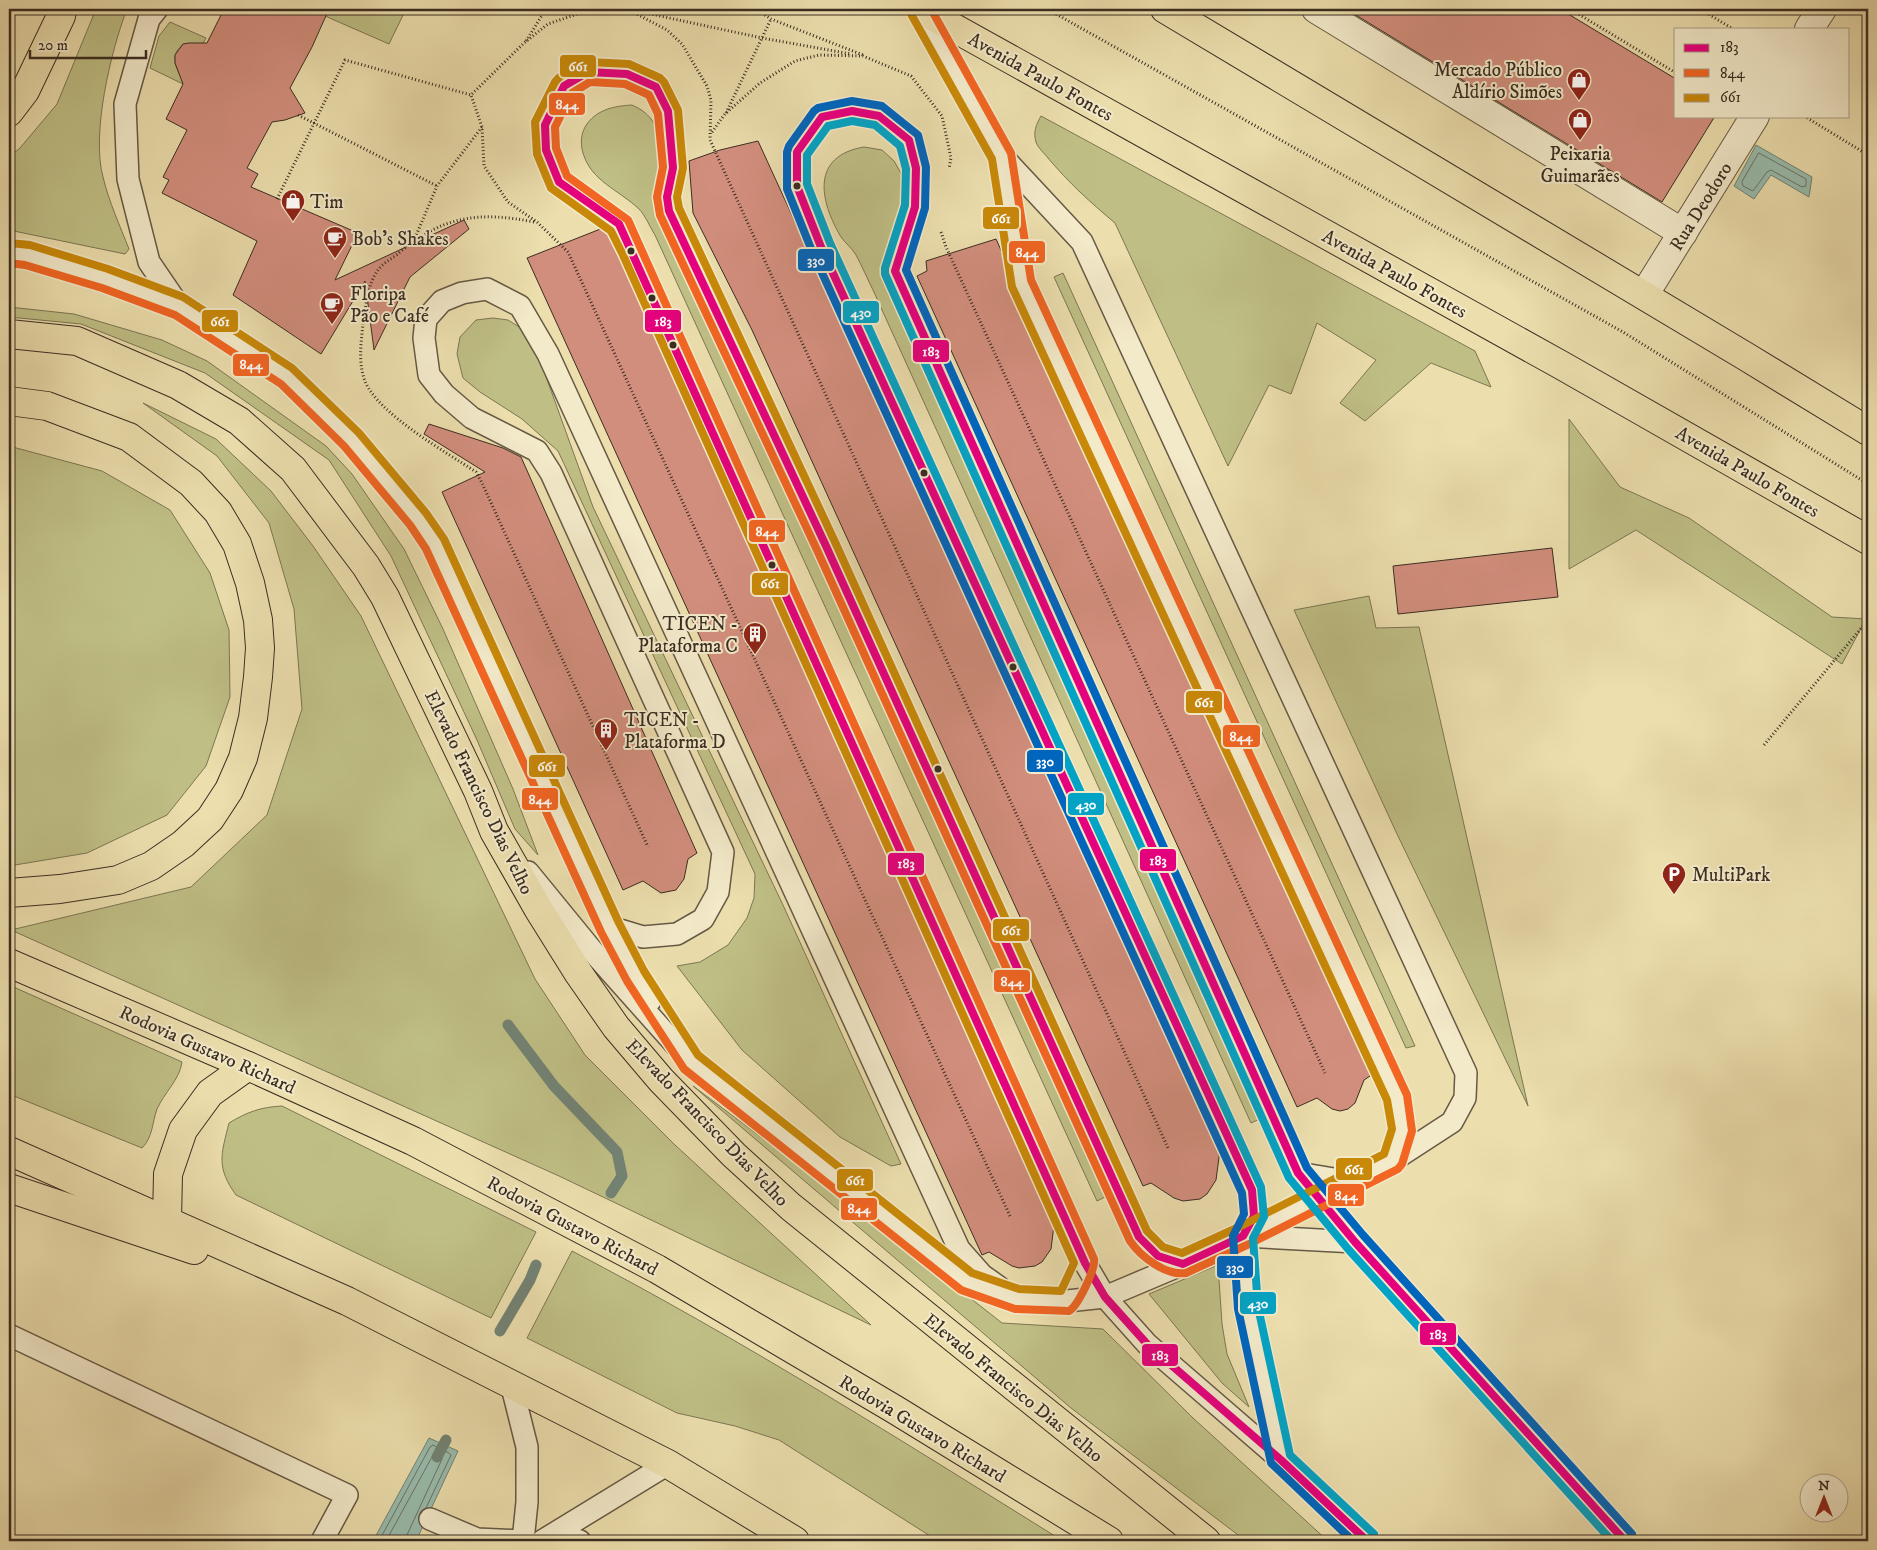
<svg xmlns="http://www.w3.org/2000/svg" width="1877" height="1550" viewBox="0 0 1877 1550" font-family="'IM FELL DW Pica',serif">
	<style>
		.green { fill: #bfbf85; stroke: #7c7654 }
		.water { fill: #99bcad; stroke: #738375 }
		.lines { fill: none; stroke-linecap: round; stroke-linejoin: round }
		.shore { stroke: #6a7468; stroke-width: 1 }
		.stream { stroke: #738375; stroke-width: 11 }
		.building { fill: #d28e7d; stroke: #3a2d22 }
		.lane-casing { stroke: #665945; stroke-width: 24 }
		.street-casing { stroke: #665945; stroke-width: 30 }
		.primary-casing { stroke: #3a2d22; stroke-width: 30 }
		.highway-casing { stroke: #3a2d22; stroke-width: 30 }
		.path { stroke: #3a2d22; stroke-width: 3; stroke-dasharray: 1 2.5; stroke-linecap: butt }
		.lane { stroke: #f3eaca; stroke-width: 21 }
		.street { stroke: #f3eaca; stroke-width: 28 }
		.primary { stroke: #ecdead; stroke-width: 28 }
		.highway { stroke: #ecdead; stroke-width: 28 }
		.bus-1-casing { stroke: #f3eaca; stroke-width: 11 }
		.bus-2-casing { stroke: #f3eaca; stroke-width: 11 }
		.bus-3-casing { stroke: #f3eaca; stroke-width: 11 }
		.bus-4-casing { stroke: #f3eaca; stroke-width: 11 }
		.bus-5-casing { stroke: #f3eaca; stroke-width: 11 }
		.bus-1 { stroke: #e5007d; stroke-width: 8 }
		.bus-2 { stroke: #f26522; stroke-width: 8 }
		.bus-3 { stroke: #c88808; stroke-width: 8 }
		.bus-4 { stroke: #03a3c5; stroke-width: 8 }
		.bus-5 { stroke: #0065bd; stroke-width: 8 }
		.bus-dot { fill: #3a2d22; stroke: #f3eaca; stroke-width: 2 }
		.labels { text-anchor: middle; stroke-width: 4; stroke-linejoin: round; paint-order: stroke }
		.poi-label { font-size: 19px; fill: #3a2d22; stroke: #f3eaca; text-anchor: start }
		.street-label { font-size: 19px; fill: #3a2d22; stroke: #f3eaca }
		.line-badge { stroke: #f3eaca; stroke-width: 2 }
		.badge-label { font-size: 14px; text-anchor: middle; font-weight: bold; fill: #fff }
	</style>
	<rect width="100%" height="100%" fill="#ecdead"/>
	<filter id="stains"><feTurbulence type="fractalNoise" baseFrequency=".004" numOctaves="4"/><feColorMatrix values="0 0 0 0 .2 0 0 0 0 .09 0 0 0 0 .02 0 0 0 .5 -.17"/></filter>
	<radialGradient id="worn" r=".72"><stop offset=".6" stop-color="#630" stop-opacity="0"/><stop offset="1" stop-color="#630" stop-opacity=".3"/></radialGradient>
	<g class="green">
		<path d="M96,9h31c-16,41 -36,125 -24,168 6,25 17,49 26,72l-4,5 -116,-24v-73l11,-9 37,-44z"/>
		<polygon points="329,9 406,9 389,44 325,16"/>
		<path d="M170,22l36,16 -4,7c-13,-4 -29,0 -27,17 1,8 7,14 8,22l-33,-16 9,-32z"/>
		<path d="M632,105c42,18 23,60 29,95 5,24 14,47 23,69l423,927 -10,5 -442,-966c-5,-8 -10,-20 -16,-26 -20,-19 -48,-28 -56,-56 -3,-10 -2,-21 4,-29 11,-15 28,-18 45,-19z"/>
		<path d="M1041,116l434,235 16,36 -60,-24 -66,58 -25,-18 36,-43 -59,-37 -26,71 -22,-9 -41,81 -113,-243c-24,-20 -47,-41 -67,-65 -4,-5 -10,-10 -12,-16 -3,-10 0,-17 5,-26z"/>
		<path d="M864,147l18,3 12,11 8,14 2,16 -10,41 -4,38 1,26 371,822 -11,5 -378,-833c-6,-12 -11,-24 -17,-35 -4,-7 -11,-12 -15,-18 -22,-37 -30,-81 23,-90z"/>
		<polygon points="1063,273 1415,1046 1406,1048 1054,277"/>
		<polygon points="9,307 74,314 162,340 207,361 326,446 352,474 404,549 443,629 513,789 538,855 515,829 477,740 391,556 329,460 205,373 81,324 9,317"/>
		<polygon points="493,318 508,320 524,330 540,360 593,507 783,905 901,1164 891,1166 840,1137 742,1050 677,966 700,962 728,945 747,918 754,898 755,874 558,451 522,419 480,392 463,378 457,354 460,337 476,320"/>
		<polygon points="143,403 216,439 271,491 313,546 361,616 535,979 585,1055 675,1145 871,1325 559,1176 11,930 191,887 267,815 302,709 294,609 269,523 217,456"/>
		<polygon points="1569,419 1620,487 1689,518 1832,617 1866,619 1842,664 1636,530 1569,569"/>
		<polygon points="9,446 102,471 170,510 210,573 229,630 230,697 206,766 167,815 87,853 9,866"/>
		<polygon points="1369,596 1376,628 1419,627 1528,1106 1397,834 1294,610"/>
		<path d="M9,985l173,77c-2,17 -18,31 -25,47 -5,14 -4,28 -15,39l-133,-54z"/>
		<polygon points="693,1086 866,1216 1002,1323 1103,1329 1193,1418 1328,1541 1246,1541 1071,1408"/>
		<path d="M282,1106l254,126 -45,86 -255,-123c-20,-28 -15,-40 -7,-72 18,-11 32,-16 53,-17z"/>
		<path d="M572,1251c169,88 330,190 491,290h-125l-159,-101 -44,-14 -58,-13 -150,-75z"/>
		<polygon points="1218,1265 1222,1324 1227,1354 1249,1407 1222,1383 1149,1294"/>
	</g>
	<g class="water">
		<polygon points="1756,145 1812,177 1809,197 1771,175 1754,199 1734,186"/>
		<polygon points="429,1438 458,1451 416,1541 373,1541"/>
	</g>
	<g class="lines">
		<g class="shore">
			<polygon points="1759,153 1806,179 1806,186 1802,187 1771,170 1767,172 1753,191 1743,186 1742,182"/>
			<polyline points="379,1541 430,1447 433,1445 449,1453 451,1455 426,1508"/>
			<polyline points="386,1541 433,1455 436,1454 442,1456 442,1459 407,1535 405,1541"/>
		</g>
		<g class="stream">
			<polyline points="508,1025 554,1086 617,1152 622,1176 611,1193"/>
			<polyline points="500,1331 530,1280 536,1265"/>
			<polyline points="437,1457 446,1440"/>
		</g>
	</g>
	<g class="building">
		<polygon points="224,9 329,9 312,47 290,88 305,113 285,120 272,122 247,168 258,174 251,187 358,233 335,280 464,220 469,229 410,277 374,350 365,281 321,354 233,295 257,241 162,193 169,180 163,177 187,130 166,119 183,84 175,63 175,55 183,44 189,43 207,43"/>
		<polygon points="1346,9 1560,9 1676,79 1676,116 1715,116 1662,202"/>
		<polygon points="758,141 1220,1150 1216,1180 1207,1194 1200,1199 1183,1201 1174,1198 1151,1183 1143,1186 752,330 693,213 689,161 720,150"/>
		<polygon points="603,228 609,232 1054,1225 1051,1249 1042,1262 1035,1266 1019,1268 1012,1266 989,1252 982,1255 527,258"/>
		<polygon points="996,239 1005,259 1010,288 1373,1074 1364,1080 1355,1103 1348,1109 1340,1111 1332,1109 1317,1098 1297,1107 917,276 927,271 926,261"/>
		<polygon points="429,424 503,448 521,457 697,853 688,859 684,879 676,890 661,893 643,881 623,890 442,492 485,472 424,434"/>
		<polygon points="1552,548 1558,597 1398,614 1393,566"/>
	</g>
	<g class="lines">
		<g class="lane-casing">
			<g id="lane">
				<polyline points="157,9 149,19 125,104 128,179 149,262 179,306"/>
				<polyline points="1002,156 1021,283 1397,1097 1402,1130 1392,1161"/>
				<polyline points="9,253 27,255 105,279 179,306 287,376 351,439 418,519 435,544 610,927 635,976 650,1001"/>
				<polyline points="528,872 600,960 691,1062 967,1282 1017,1299 1067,1301 1105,1297 1183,1264 1243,1236 1392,1161 1452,1122 1465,1098 1466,1073 1082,242 1002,156 920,9"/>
				<polyline points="610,927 643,937 677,934 703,919 718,892 723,852 551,473 537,451 472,418 444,394 429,375 424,338 426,319 442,301 462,293 487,289 520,306 548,354 959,1249 982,1275 999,1287"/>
				<polyline points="1298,1173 1352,1182"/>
				<polyline points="1245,1236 1355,1242"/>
				<polyline points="1183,1264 1158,1256 1139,1237 826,546 669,211 667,197 673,168 668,111 656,87 627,74 588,72 564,86 545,125 546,150 559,182 619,224 1085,1263 1105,1297 1147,1344 1281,1460 1367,1541"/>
				<polyline points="9,1335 347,1495 322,1541"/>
				<polyline points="511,1383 527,1447 527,1502 523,1541"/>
				<polyline points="1281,1460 1248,1308 1243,1236 1254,1216 1252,1190 821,247 797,186 797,152 822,117 852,111 879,116 909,140 916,168 915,207 895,271 1298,1173 1355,1242 1625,1541"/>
				<polyline points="430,1519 477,1539 523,1541"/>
				<polyline points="558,1533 580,1541"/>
				<polyline points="542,1541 668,1464"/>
			</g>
		</g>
		<g class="street-casing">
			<g id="street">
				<polyline points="1316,9 1683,233"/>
				<polyline points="1809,29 1822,9"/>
				<polyline points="1644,295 1755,116"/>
			</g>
		</g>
		<g class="primary-casing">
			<g id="primary">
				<polyline points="920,9 1561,365 1868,540"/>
				<polyline points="1165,9 1745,356 1868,431"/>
				<polyline points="9,112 25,91 61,16 62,9"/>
			</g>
		</g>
		<g class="highway-casing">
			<g id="highway">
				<polyline points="9,334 77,341 178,385 239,421 293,469 366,566 385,597 478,791 494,831 539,910 579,974 616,1027 661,1080 734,1155 791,1207 1206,1541"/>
				<polyline points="9,401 47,406 129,437 191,483 218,512 237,544 250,583 258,620 260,648 258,677 253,718 243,758 229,790 210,819 183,844 151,866 118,880 60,889 9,893"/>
				<polyline points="9,963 248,1066 413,1141 657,1269 894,1409 1109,1541"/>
				<polyline points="9,1151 347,1301 668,1464 795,1541"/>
				<polyline points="9,1188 194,1250"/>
				<polyline points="167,1221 168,1174 183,1130 210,1093 248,1066"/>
			</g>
		</g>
		<g class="path">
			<polyline points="756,9 771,19 863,55"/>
			<polyline points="1047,9 1623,332 1868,484"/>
			<polyline points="1570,9 1676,73"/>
			<polyline points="1700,9 1733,29"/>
			<polyline points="632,10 762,38 851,54"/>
			<polyline points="526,41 546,9"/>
			<polyline points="726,113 771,19"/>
			<polyline points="298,115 437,186"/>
			<polyline points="1804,116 1868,155"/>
			<polyline points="712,132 725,114 760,83 795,61 819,55 863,56 911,76 942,116 951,158 949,169"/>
			<polyline points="277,199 345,60 471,95"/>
			<path d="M534,222c-55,-11 -92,-6 -135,31 -6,5 -16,10 -21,17 -11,15 -12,37 -15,54 -2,19 -5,39 2,57 13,33 81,71 111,91l6,11 166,364"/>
			<polyline points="941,232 946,247 1325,1073"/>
			<polyline points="415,238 437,186 482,127"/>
			<polyline points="1764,745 1868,620"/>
			<polyline points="1010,1216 568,252 537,222 508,202 484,166 482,127 471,95 524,43 548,24 577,14 627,9 667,30 682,44 707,86 711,100 710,140 1168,1148"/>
		</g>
		<use href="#lane" class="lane"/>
		<use href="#street" class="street"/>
		<use href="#primary" class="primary"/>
		<use href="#highway" class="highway"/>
		<g class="bus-1-casing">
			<polyline id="bus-1" points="1367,1541 1281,1460 1147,1344 1105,1297 1085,1263 619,224 559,182 546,150 545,125 564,86 588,72 627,74 656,87 668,111 673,168 667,197 669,211 826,546 1139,1237 1158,1256 1183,1264 1243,1236 1254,1216 1252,1190 821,247 797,186 797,152 822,117 852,111 879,116 909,140 916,168 915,207 895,271 1298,1173 1355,1242 1625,1541"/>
		</g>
		<g class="bus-2-casing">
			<path id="bus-2" d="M9,263l16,2 77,23 73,27 106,69 63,62 66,79 16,24 175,383 26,49 57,88 277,221 54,19 54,2c9,-5 27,-43 25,-52l-466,-1039 -61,-44 -11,-28 -1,-21 17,-34 18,-11 35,2 24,11 9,19 5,53 -6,30 3,18 157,335 313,691c11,16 36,35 56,32l61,-28 151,-76 4,-5 10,-33 -5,-36 -376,-815 -20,-127 -80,-144"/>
		</g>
		<g class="bus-3-casing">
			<path id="bus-3" d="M10,243l20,2 78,24 75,28 109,71 67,65 67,80 18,26 175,384 25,48 54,84 274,218 47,16 42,2 13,-28 -451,-1008 -12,-24 -60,-43 -14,-34 -2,-32 20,-40c6,-8 23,-18 34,-20l40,2 31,14 4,4 14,28 5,58 -6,29 2,11 156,334 312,689 16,16 19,6 57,-26 145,-73 8,-25 -5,-29 -375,-813 -20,-128 -81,-145"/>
		</g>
		<g class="bus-4-casing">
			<polyline id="bus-4" points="1374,1534 1290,1455 1258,1307 1253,1238 1264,1217 1261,1187 830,243 807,184 807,155 828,126 852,121 875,125 900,146 906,169 905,205 885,268 885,274 1289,1178 1348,1249 1612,1541"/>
		</g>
		<g class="bus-5-casing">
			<polyline id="bus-5" points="1353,1541 1271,1463 1238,1309 1233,1236 1244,1214 1242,1193 812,251 787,189 787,152 789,146 814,111 818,108 852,101 882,106 918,135 926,167 925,208 906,270 1307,1168 1363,1235 1632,1534"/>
		</g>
		<use href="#bus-1" class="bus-1"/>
		<use href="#bus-2" class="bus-2"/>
		<use href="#bus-3" class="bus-3"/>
		<use href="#bus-4" class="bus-4"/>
		<use href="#bus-5" class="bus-5"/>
	</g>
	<defs>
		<g id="shop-pin" transform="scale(1.25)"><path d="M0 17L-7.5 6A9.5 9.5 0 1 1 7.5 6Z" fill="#8f2418" stroke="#f3eaca"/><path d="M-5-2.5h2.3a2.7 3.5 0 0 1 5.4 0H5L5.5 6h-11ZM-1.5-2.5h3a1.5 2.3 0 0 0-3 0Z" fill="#fff"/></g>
		<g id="cafe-pin" transform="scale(1.25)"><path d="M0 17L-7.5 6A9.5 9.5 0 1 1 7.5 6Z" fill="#8f2418" stroke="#f3eaca"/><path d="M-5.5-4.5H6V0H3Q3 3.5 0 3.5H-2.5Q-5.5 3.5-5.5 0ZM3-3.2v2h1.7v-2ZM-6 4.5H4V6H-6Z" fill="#fff"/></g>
		<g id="building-pin" transform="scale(1.25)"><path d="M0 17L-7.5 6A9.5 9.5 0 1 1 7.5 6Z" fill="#8f2418" stroke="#f3eaca"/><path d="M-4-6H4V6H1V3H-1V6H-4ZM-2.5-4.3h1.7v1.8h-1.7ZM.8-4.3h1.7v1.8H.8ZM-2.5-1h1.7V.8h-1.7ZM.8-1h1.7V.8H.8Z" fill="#fff"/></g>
		<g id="parking-pin" transform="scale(1.25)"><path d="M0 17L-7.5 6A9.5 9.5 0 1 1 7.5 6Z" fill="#8f2418" stroke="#f3eaca"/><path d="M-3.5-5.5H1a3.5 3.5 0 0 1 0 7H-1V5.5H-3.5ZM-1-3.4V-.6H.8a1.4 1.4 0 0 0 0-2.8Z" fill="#fff"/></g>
	</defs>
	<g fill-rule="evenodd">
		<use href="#shop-pin" x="1579" y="80"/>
		<use href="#shop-pin" x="1580" y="120"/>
		<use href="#shop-pin" x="293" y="201"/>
		<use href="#cafe-pin" x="335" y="238"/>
		<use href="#cafe-pin" x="332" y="304"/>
		<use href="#building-pin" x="755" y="634"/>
		<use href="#building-pin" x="606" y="730"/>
		<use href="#parking-pin" x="1674" y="874"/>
	</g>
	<g class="bus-dot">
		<circle cx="797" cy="186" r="4.5"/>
		<circle cx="631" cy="251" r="4.5"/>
		<circle cx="652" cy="298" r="4.5"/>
		<circle cx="673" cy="345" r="4.5"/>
		<circle cx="924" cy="473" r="4.5"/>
		<circle cx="772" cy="565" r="4.5"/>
		<circle cx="1013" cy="667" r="4.5"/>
		<circle cx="938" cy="769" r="4.5"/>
	</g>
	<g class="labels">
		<g class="poi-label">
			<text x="1562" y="76" text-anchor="end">Mercado Público<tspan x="1562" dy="22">Aldírio Simões</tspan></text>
			<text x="1580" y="160" text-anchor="middle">Peixaria<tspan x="1580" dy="22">Guimarães</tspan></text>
			<text x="310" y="208">Tim</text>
			<text x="352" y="245">Bob's Shakes</text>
			<text x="350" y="300">Floripa<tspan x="350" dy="22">Pão e Café</tspan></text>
			<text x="738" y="630" text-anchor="end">TICEN -<tspan x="738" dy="22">Plataforma C</tspan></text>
			<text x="624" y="726">TICEN -<tspan x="624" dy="22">Plataforma D</tspan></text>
			<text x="1692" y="881">MultiPark</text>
		</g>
		<g class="street-label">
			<text transform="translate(1041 76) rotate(29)" y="7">Avenida Paulo Fontes</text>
			<text transform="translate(1700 206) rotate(-58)" y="7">Rua Deodoro</text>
			<text transform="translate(1395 273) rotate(29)" y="7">Avenida Paulo Fontes</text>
			<text transform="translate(1748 471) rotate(30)" y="7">Avenida Paulo Fontes</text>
			<text transform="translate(480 792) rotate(64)" y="7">Elevado Francisco Dias Velho</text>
			<text transform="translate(208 1049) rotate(24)" y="7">Rodovia Gustavo Richard</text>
			<text transform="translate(708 1122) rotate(46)" y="7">Elevado Francisco Dias Velho</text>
			<text transform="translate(573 1225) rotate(28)" y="7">Rodovia Gustavo Richard</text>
			<text transform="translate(1014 1387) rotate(39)" y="7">Elevado Francisco Dias Velho</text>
			<text transform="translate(923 1428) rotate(31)" y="7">Rodovia Gustavo Richard</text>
		</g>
	</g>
	<g class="line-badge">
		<rect x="559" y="54" width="38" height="24" rx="5" fill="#c88808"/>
		<rect x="548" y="92" width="38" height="24" rx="5" fill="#f26522"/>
		<rect x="982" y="206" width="38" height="24" rx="5" fill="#c88808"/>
		<rect x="1008" y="240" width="38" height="24" rx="5" fill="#f26522"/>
		<rect x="797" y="248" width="38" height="24" rx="5" fill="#0065bd"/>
		<rect x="842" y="300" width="38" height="24" rx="5" fill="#03a3c5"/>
		<rect x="201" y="309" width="38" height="24" rx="5" fill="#c88808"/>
		<rect x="644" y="309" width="38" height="24" rx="5" fill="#e5007d"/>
		<rect x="912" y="339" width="38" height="24" rx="5" fill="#e5007d"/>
		<rect x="232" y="353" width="38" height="24" rx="5" fill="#f26522"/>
		<rect x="748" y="519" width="38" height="24" rx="5" fill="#f26522"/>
		<rect x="751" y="572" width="38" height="24" rx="5" fill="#c88808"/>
		<rect x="1185" y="690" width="38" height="24" rx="5" fill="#c88808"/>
		<rect x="1222" y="724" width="39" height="24" rx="5" fill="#f26522"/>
		<rect x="1026" y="749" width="38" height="24" rx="5" fill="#0065bd"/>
		<rect x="528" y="754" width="38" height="24" rx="5" fill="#c88808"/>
		<rect x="521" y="787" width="38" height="24" rx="5" fill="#f26522"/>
		<rect x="1067" y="792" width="38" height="24" rx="5" fill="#03a3c5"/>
		<rect x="1139" y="848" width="38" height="24" rx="5" fill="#e5007d"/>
		<rect x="887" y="852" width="38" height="24" rx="5" fill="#e5007d"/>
		<rect x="992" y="918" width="38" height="24" rx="5" fill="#c88808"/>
		<rect x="993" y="969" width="38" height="24" rx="5" fill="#f26522"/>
		<rect x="1335" y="1157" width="38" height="24" rx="5" fill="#c88808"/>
		<rect x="836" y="1168" width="38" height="24" rx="5" fill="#c88808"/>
		<rect x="1327" y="1183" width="38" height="24" rx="5" fill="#f26522"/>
		<rect x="840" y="1197" width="38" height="24" rx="5" fill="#f26522"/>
		<rect x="1216" y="1255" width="38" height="24" rx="5" fill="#0065bd"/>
		<rect x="1239" y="1291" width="38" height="24" rx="5" fill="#03a3c5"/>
		<rect x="1419" y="1322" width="38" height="24" rx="5" fill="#e5007d"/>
		<rect x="1141" y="1343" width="38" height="24" rx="5" fill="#e5007d"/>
	</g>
	<g class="badge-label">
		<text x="578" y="71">661</text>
		<text x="567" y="109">844</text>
		<text x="1001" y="223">661</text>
		<text x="1027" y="257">844</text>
		<text x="816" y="265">330</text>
		<text x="861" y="317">430</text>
		<text x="220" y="326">661</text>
		<text x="663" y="326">183</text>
		<text x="931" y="356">183</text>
		<text x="251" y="369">844</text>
		<text x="767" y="536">844</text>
		<text x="770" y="588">661</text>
		<text x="1204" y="707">661</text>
		<text x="1241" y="741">844</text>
		<text x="1045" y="766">330</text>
		<text x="547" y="771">661</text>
		<text x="540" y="804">844</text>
		<text x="1086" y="809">430</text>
		<text x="1158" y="865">183</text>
		<text x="906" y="868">183</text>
		<text x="1011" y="935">661</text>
		<text x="1012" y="986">844</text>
		<text x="1354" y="1174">661</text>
		<text x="855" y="1185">661</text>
		<text x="1346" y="1200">844</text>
		<text x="859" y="1213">844</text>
		<text x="1235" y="1272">330</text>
		<text x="1258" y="1308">430</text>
		<text x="1438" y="1339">183</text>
		<text x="1160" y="1360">183</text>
	</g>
	<rect width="1877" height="1550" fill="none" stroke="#ecdead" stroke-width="30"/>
	<rect x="10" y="10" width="1857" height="1530" fill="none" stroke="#3a2d22" stroke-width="2.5"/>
	<rect x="15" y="15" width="1847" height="1520" fill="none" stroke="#3a2d22"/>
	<rect x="1674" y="28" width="175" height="90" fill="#f3eaca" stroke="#a99e87"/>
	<rect x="1684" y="44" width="25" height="8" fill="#e5007d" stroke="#a99e87"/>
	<text x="1720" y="52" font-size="15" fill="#3a2d22">183</text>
	<rect x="1684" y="69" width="25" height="8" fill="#f26522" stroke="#a99e87"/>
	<text x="1720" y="78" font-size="15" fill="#3a2d22">844</text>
	<rect x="1684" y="94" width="25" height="8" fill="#c88808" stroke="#a99e87"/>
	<text x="1720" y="102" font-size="15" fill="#3a2d22">661</text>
	<g transform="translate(1824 1498)"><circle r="24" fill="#f3eaca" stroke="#a99e87"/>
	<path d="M0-4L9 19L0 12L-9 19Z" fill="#8f2418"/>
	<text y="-8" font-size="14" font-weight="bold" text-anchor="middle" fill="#3a2d22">N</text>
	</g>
	<path d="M30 50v8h116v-8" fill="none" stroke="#3a2d22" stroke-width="2.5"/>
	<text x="38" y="50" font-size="15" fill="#3a2d22" stroke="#f3eaca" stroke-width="4" paint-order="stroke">20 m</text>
	<rect width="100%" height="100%" filter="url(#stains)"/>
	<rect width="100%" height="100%" fill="url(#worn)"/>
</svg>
